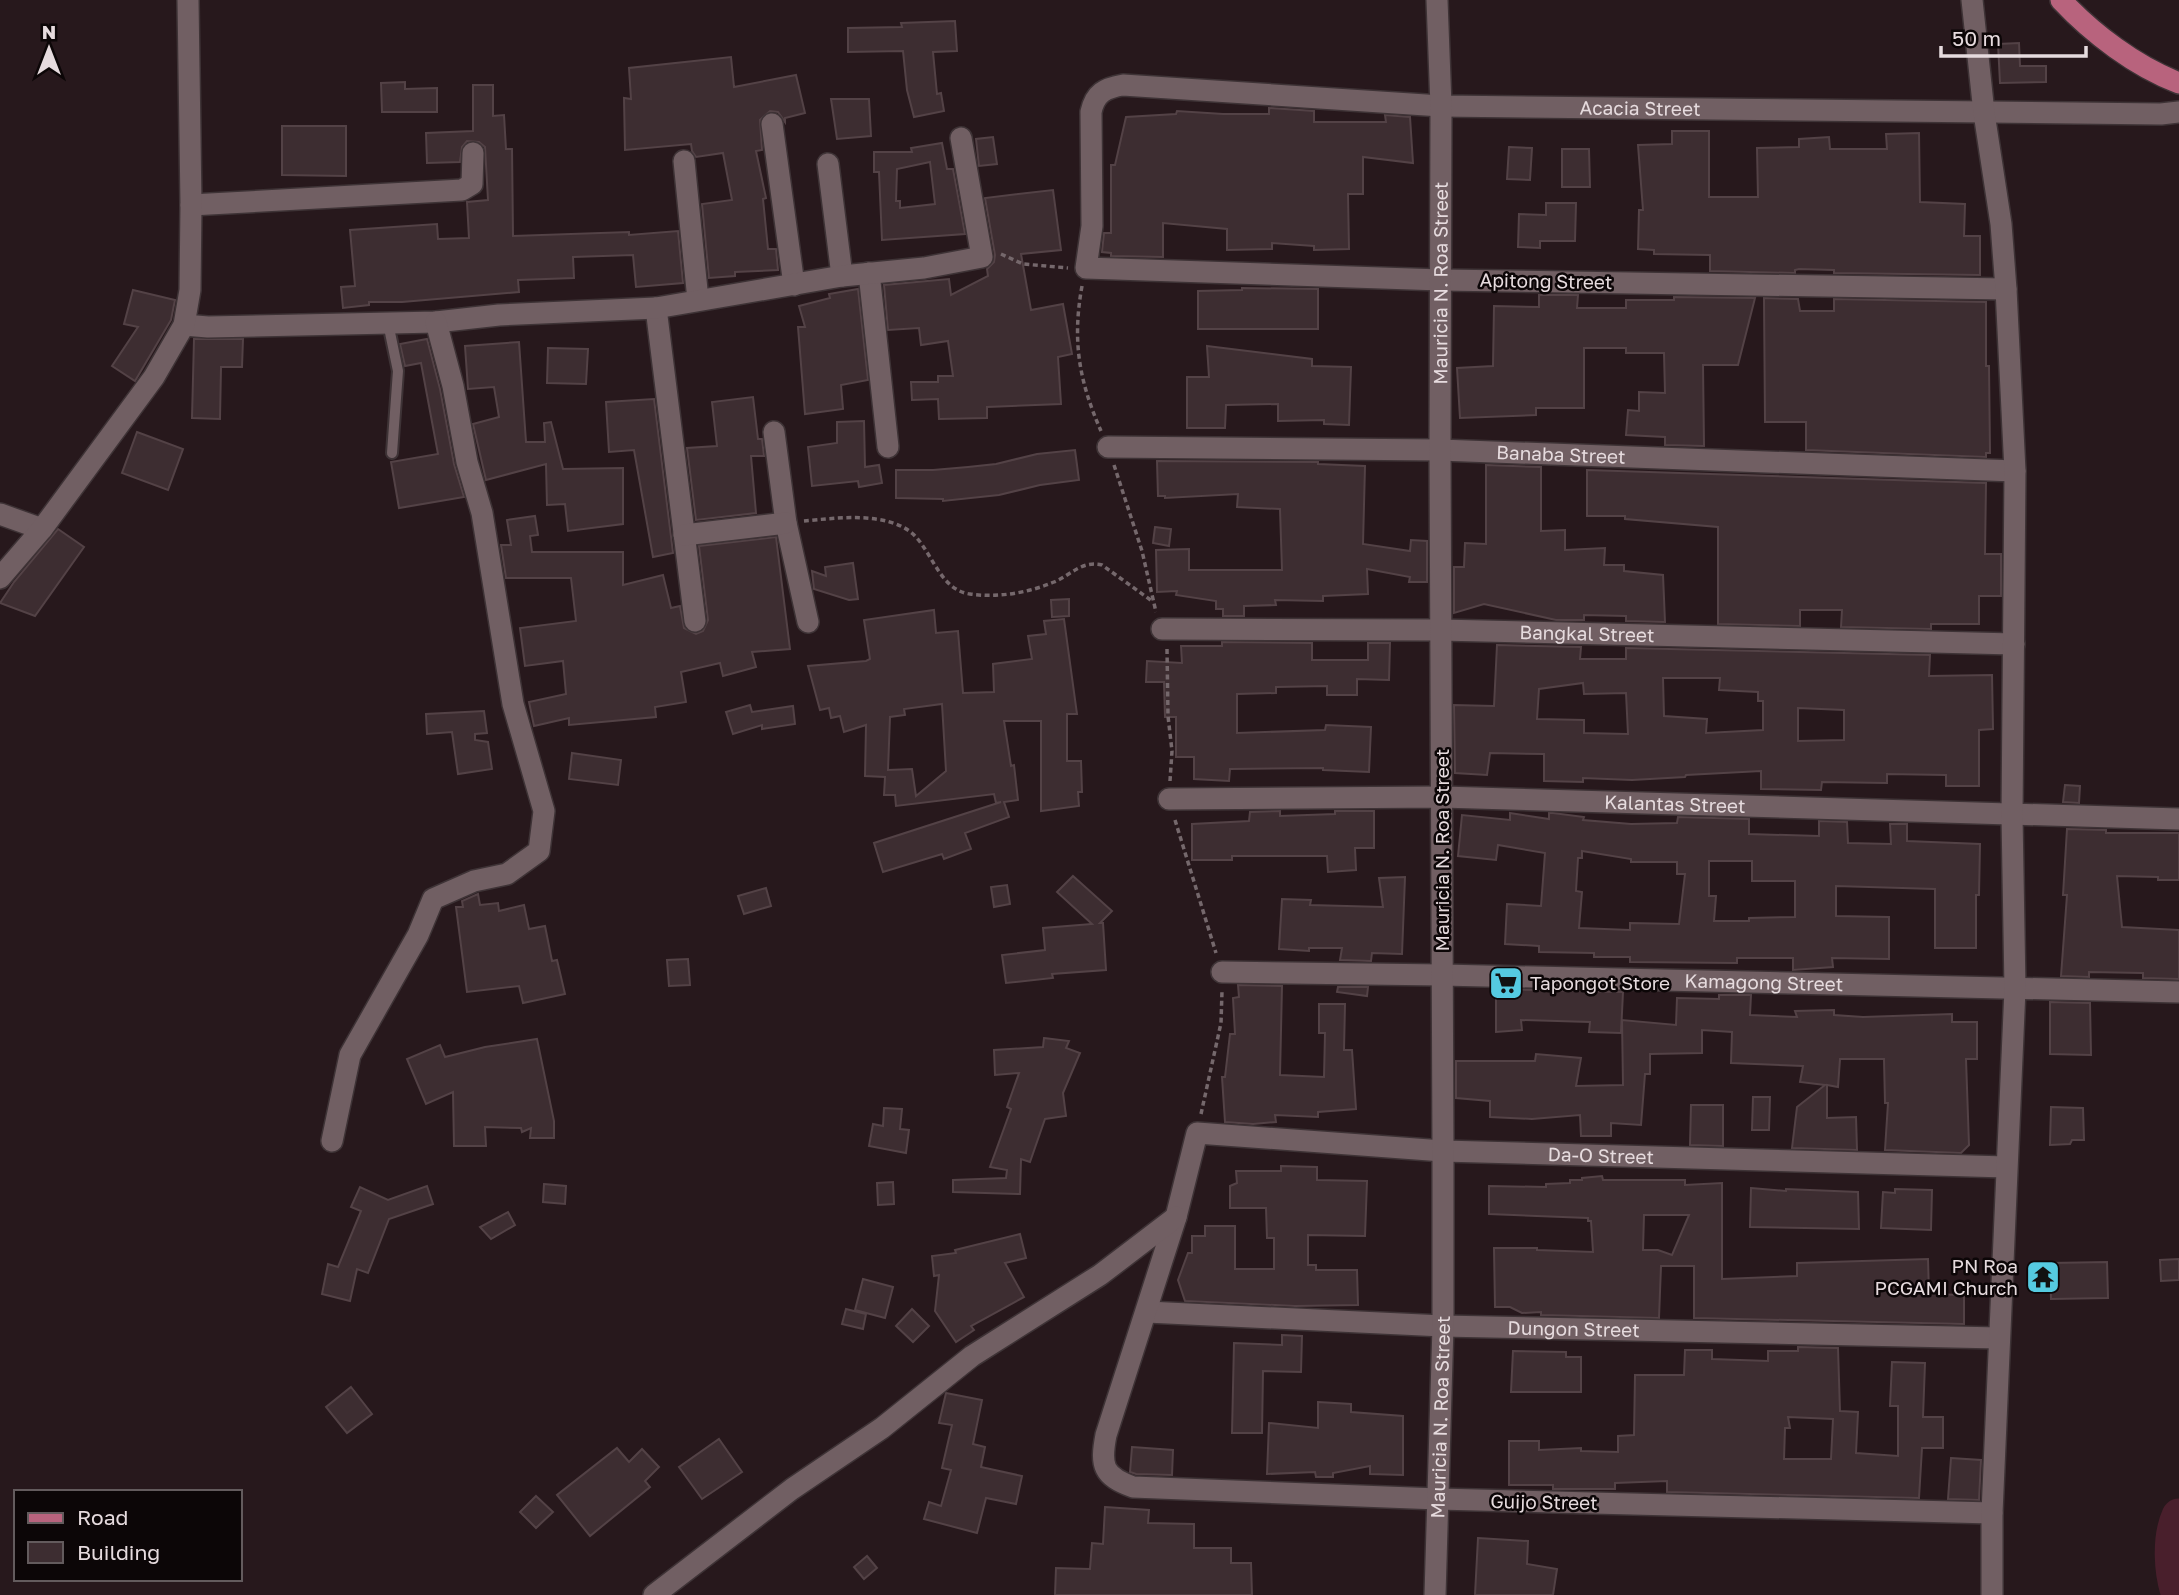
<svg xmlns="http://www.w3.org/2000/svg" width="2179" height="1595" viewBox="0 0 2179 1595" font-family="'Golos Text',sans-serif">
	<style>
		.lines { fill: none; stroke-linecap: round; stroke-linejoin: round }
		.river { stroke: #491f2c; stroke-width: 35 }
		.building { fill: #3d2d31; stroke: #534246; stroke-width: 2; fill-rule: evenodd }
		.lane-casing { stroke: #3e3336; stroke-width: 14 }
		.street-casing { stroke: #3e3336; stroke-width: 24 }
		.secondary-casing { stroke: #3e3336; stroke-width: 24 }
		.primary-casing { stroke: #3e3336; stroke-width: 24 }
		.path { stroke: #75686c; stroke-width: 3.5; stroke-dasharray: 5 3.5; stroke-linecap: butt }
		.lane { stroke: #715f63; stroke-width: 10 }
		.street { stroke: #715f63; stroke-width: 21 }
		.secondary { stroke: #715f63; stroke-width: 21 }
		.primary { stroke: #b8637d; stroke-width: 21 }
		.labels { text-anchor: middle; stroke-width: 5; stroke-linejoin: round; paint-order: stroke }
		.street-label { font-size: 19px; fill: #e6dbde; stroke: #0c0607 }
		.poi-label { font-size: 19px; fill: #e6dbde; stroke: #0c0607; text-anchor: start }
	</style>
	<rect width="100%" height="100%" fill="#27181c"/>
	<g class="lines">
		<path class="river" d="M2179,1516c-10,22 -8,57 0,79"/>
	</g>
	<g class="building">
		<polygon points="955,21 957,51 933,52 937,94 941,93 944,111 914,117 907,90 903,51 848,52 848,28 902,27 901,23"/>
		<polygon points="2019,43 2020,66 2046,66 2046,82 2000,83 1998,44"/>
		<polygon points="731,57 734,87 796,75 805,113 785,118 785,122 778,112 770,111 760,120 762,150 756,151 766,198 763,199 768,249 776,249 778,270 735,272 735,276 709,278 702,204 732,200 723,153 696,157 692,151 691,144 625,150 624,98 631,99 629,68"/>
		<polygon points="405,82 405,89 437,88 437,112 382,112 381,83"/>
		<polygon points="473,85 493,85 493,116 504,115 506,149 512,149 513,236 629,232 629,235 678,231 683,283 636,287 633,255 573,257 574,278 518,280 519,292 402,302 369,302 369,305 343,308 341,287 355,286 350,230 437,224 438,239 469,238 467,202 488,200 485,147 479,142 467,141 462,147 460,162 427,163 426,133 473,131"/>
		<polygon points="831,99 869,99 871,136 837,139"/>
		<polygon points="1269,108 1314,111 1314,122 1386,122 1385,115 1410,117 1413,163 1363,157 1363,194 1348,194 1349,249 1314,250 1314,246 1272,243 1272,249 1227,250 1227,229 1163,223 1163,257 1111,256 1111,253 1102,252 1104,233 1111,233 1111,165 1115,165 1126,117 1176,114 1177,111 1223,114 1269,114"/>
		<polygon points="282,126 346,126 346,176 282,175"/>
		<polygon points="1672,131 1709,131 1709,197 1758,197 1757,148 1799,147 1799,139 1829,137 1830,149 1887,149 1886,134 1919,133 1920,202 1965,204 1964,236 1980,236 1980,275 1834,273 1834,270 1799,269 1795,270 1795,273 1710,271 1710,255 1654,254 1654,250 1638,249 1639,210 1643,210 1638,145 1672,144"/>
		<polygon points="993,137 997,164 979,166 976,139"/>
		<path d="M942,143l5,26h6l12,65 -83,6 -3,-68h-5v-20h38l-1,-4zM930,162l5,42 -35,4v-7h-4l1,-32z"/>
		<polygon points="1509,147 1532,148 1530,180 1507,179"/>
		<polygon points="1562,149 1589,149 1590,187 1562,187"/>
		<polygon points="1053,190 1061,250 1021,254 1031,310 1063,304 1072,354 1058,357 1061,404 987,407 987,418 939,419 938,399 912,400 911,382 938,382 938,376 953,376 948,341 921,345 919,328 888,330 884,285 949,279 951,295 988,276 987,269 994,262 995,255 985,198"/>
		<polygon points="1546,203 1576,203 1575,241 1540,241 1540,248 1518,247 1519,214 1546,215"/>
		<polygon points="1242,288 1318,289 1318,329 1198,329 1198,291 1242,290"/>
		<polygon points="858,289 868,380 841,385 843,409 805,414 798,327 805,327 799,306 830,298 829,294"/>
		<polygon points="133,290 175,300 171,320 135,381 112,366 138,327 124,324"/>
		<polygon points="1539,295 1578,295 1577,308 1626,308 1626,300 1674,300 1674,297 1755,298 1738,365 1703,365 1704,446 1665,445 1665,437 1626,435 1628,410 1639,411 1639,392 1665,393 1664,353 1626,353 1626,348 1584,348 1584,408 1536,408 1536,415 1460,418 1457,368 1493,366 1494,306 1539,307"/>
		<polygon points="1764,298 1798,299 1800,311 1834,311 1834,299 1986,302 1986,366 1989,366 1990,453 1986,453 1986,457 1806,450 1806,422 1765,422"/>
		<polygon points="194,339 243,339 242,367 221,367 220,419 192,418"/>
		<polygon points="427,339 440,389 454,464 464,497 399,508 391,462 438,454 421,363 405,366 400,344"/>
		<polygon points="519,342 526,442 545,442 544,423 551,422 563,469 623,468 623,524 568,531 565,504 547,505 546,464 486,480 473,424 499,417 494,387 468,389 465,346"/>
		<polygon points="1207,346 1312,359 1312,366 1351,367 1349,425 1324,424 1324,420 1278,421 1278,404 1226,405 1225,428 1187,428 1187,377 1209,377"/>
		<polygon points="548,348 588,349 586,384 547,383"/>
		<polygon points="753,397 758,439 762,439 764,456 751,456 756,513 696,520 687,448 717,446 712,402"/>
		<polygon points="654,399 673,553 653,557 634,450 609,452 606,402"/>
		<polygon points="864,421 865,467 879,465 882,483 859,487 858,481 812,486 808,447 837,443 837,422"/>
		<polygon points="137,432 183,449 168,490 122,473"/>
		<polygon points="1075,450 1079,480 1040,485 999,495 943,501 943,499 896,498 896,470 933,470 968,467 996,464 1037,454"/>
		<polygon points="1157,461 1318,462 1318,464 1365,466 1363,544 1410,551 1411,540 1427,541 1427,582 1409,582 1410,577 1367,569 1368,594 1323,596 1323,601 1275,600 1276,605 1244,606 1244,616 1223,616 1223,609 1216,609 1216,601 1176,595 1177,591 1157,592 1156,550 1189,549 1189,570 1282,570 1280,509 1237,507 1238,494 1165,498 1165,496 1158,496"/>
		<polygon points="1486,465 1541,467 1541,531 1565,530 1565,550 1605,548 1604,565 1624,565 1624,571 1663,575 1665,622 1626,621 1626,616 1584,615 1584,620 1556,620 1484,604 1454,613 1454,567 1464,567 1465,543 1486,544"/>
		<polygon points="1587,470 1986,483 1985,554 2001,554 2001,596 1979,596 1979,624 1931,624 1931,629 1841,627 1842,610 1800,610 1800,626 1718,624 1718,527 1625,519 1625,516 1587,516"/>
		<polygon points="535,516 538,535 530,536 532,552 623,552 623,585 663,575 671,608 680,606 684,628 696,634 703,631 708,620 699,546 776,537 790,649 752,652 756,667 723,676 720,663 681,672 686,702 655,707 656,717 569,725 569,718 534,726 529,702 566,694 563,661 525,666 520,628 576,621 571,578 506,578 501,545 511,545 507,520"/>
		<polygon points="1155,527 1171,529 1169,546 1153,543"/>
		<polygon points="58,529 84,547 35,616 0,603 14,582"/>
		<polygon points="853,563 858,599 849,600 814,589 812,571 826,576 825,567"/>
		<polygon points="1069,599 1069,616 1052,617 1051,600"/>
		<path d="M934,610l2,23 22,-2 5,62 31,-1 -1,-28 39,-5 -4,-23 18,-2 -2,-13 20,-2 13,95h-10v47h14l1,31h-4l1,14 -38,5v-90h-37l7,45 3,-1 4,35 -14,2 5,15 -44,16 6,16 -27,10 -2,-5 -59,18 -9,-29 127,-41 -5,1 -2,-9 -98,12 -1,-11h-11l1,-18 -20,-1 1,-51 -22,7 -4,-16 -9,2 -2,-10 -9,2 -12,-44 58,-5 4,-2 -6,-39zM942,704l4,67 -30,25 -4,-27 -24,1 2,-53 15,-2 -1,-6z"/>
		<polygon points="1222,642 1312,643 1312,660 1368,660 1368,643 1390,643 1389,680 1357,679 1357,695 1327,695 1327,686 1276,687 1276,693 1237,694 1237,733 1325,730 1326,725 1371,727 1369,772 1323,770 1323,768 1230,769 1229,781 1194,779 1194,757 1176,757 1176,717 1165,717 1164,682 1146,682 1147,661 1182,663 1181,646 1222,646"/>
		<path d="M1497,645l84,2 -1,12h46v-11l304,7 -1,21 63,-1 1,54 -14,1v56h-33v-11l-59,-1v9l-65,-1 -1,8 -60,-1v-18l-75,4 -1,2 -53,3 -49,-2v4l-39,-1v-27l-54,-1 -3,22 -32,-2 -1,-68 40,1zM1663,678h57l-1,12 39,2v9h5v29l-57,3 1,-14 -43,-3zM1583,683l1,11 42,-1 2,41 -44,-1v-13l-47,-1 2,-30zM1798,708l46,2v30l-46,1z"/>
		<polygon points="750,705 752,712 793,706 795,724 762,729 762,725 733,734 726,712"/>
		<polygon points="484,711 487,733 475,734 475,740 488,742 492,769 458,774 452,732 427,734 426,714"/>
		<polygon points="572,753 621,760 618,785 569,779"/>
		<polygon points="2065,785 2080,786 2079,803 2063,802"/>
		<polygon points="1280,811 1280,816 1335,814 1335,811 1374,811 1374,848 1355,848 1356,870 1328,872 1327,856 1232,856 1232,860 1192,860 1192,824 1249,821 1250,812"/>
		<path d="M1510,813l39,6v-6h4l31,4 -1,3 48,4 46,-1 1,-6 71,2v15l70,2v-15l28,1 1,21 43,1 -1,-20h17v17l73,3 -1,51h-3v53h-41v-59l-99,-3v30l53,1v42l-57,-1 1,9 -40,3v-12h-56v5l-107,-1v-5h-36v-4l-55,-1v-6l-34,-2 2,-40 34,2 4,-53 -47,-8 -2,15 -38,-4 4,-41 48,5zM1582,851l49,8v3h46v12h8l-6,50 -49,-1v7l-51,-2 3,-36 -6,-1 2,-33h4zM1709,861h43v20h43v36l-46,1v3h-35l2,-25h-7z"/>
		<polygon points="2067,829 2106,830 2106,833 2179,833 2179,880 2158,880 2158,877 2117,876 2122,927 2179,930 2179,979 2143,978 2143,973 2089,972 2089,977 2061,976 2067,895 2063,895"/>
		<polygon points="1073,876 1112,911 1100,923 1103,923 1106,970 1052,974 1053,978 1006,983 1002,955 1045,950 1043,928 1092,924 1057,892"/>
		<polygon points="1405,877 1402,954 1372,953 1371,961 1340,960 1342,948 1309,948 1309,951 1279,949 1282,899 1311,900 1310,905 1383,907 1379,878"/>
		<polygon points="1007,885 1010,904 994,907 991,887"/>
		<polygon points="766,888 771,906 744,914 738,896"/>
		<polygon points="478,894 480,905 498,903 499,911 524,905 529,929 545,926 552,961 557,960 565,994 523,1003 519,986 467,992 456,907 463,907 462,901"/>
		<polygon points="688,959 690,985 669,986 667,960"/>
		<polygon points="1238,985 1282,986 1280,1075 1324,1077 1325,1033 1319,1033 1319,1004 1345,1004 1344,1050 1352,1050 1356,1109 1318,1112 1318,1117 1275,1115 1276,1122 1253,1124 1225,1122 1222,1077 1225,1077 1230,1034 1235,1034 1233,998 1239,997"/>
		<polygon points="1338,987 1368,987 1367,996 1337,992"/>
		<polygon points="1496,989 1623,992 1621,1033 1589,1032 1590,1022 1521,1020 1522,1030 1496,1032"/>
		<polygon points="1719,995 1751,995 1750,1015 1797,1017 1795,1011 1834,1010 1834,1015 1863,1017 1952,1014 1952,1022 1977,1022 1977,1059 1966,1059 1969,1145 1961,1153 1885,1150 1888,1103 1885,1103 1884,1059 1840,1059 1838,1087 1827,1085 1827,1118 1856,1117 1857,1150 1792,1148 1797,1107 1825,1085 1800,1082 1803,1066 1731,1063 1732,1032 1702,1030 1702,1053 1650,1054 1650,1074 1645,1074 1641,1125 1611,1123 1611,1136 1581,1136 1580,1115 1532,1119 1490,1117 1490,1101 1456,1098 1456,1061 1535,1061 1536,1054 1581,1058 1576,1086 1623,1085 1622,1020 1676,1025 1677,998 1719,999"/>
		<polygon points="2050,1002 2090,1003 2091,1055 2050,1054"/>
		<polygon points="1044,1038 1069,1041 1066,1048 1080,1053 1063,1093 1066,1116 1045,1119 1030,1162 1021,1159 1020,1194 953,1192 953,1180 1006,1178 1007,1170 990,1167 1011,1109 1007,1107 1019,1073 995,1075 994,1050 1043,1047"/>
		<polygon points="537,1039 554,1121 554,1138 530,1138 531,1128 522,1132 521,1128 485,1127 486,1146 454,1146 453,1092 426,1104 407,1059 440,1045 445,1057 485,1047"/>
		<polygon points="1753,1097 1770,1097 1769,1130 1752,1130"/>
		<polygon points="1691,1105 1723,1105 1723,1146 1690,1145"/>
		<polygon points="2051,1107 2083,1108 2084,1140 2072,1140 2070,1144 2050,1145"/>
		<polygon points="884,1108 902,1109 900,1129 909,1130 906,1153 869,1146 873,1124 883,1126"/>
		<polygon points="1281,1166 1317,1167 1317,1180 1367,1181 1365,1236 1308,1235 1308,1265 1316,1265 1316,1270 1357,1270 1358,1305 1295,1306 1185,1301 1178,1280 1188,1253 1192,1253 1192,1236 1205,1236 1205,1226 1235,1226 1235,1269 1274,1269 1274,1238 1267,1238 1266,1208 1230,1208 1230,1186 1237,1183 1236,1171 1281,1171"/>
		<path d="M1602,1176l1,4h82v5l37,-2v96l75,-3v-13l131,-4 1,35 35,1v29l-270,-6v-52h-33l-2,52 -118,-3v-3l-19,1 -12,-6h-15l-1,-59h43v2l56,2 -2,-31h-3v-3l-99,-4v-28l57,1v-3l24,-1v-3h12v-2zM1644,1215h45l-17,40 -14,-5h-15z"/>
		<polygon points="893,1182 894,1204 878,1205 877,1183"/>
		<polygon points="544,1184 566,1186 565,1204 543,1202"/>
		<polygon points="427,1186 433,1204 389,1219 368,1273 357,1269 350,1301 322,1294 328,1264 338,1267 361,1211 351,1207 360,1187 388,1200"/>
		<polygon points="1751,1188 1786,1191 1786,1189 1858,1192 1859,1229 1750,1227"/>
		<polygon points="1895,1189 1932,1190 1931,1230 1881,1228 1883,1192 1895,1193"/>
		<polygon points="508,1212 515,1225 491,1239 480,1227"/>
		<polygon points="1020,1234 1026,1258 1005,1263 1024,1297 971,1326 974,1330 956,1342 935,1311 939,1275 934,1276 932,1256 956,1253 955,1250"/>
		<polygon points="2179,1259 2179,1280 2161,1281 2160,1260"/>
		<polygon points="2107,1262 2108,1298 2051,1299 2050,1263"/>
		<polygon points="863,1279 893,1287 885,1318 855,1310"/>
		<polygon points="846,1309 866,1314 863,1329 842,1324"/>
		<polygon points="912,1309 929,1326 913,1342 896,1326"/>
		<polygon points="1282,1335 1302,1336 1301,1372 1263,1371 1262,1433 1232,1433 1234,1343 1282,1345"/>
		<path d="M1798,1347l40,1 2,63 18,1 -2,41 42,3v-50h-8l2,-44 33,1 -2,54h20v31h-21l-3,50 -252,-6v-11l-52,2v6h-62v-4h-44v-44h30v9l42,-2v3l37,1v-16l16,-1 1,-60h49l1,-25h27v9l56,2v-10h30zM1788,1417l45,2 -2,40h-47l1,-31h5z"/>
		<polygon points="1513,1351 1566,1352 1566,1357 1581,1357 1581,1392 1511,1392"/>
		<polygon points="351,1387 372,1414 347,1433 326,1407"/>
		<polygon points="946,1393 982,1400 973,1444 985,1447 981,1467 1022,1476 1016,1504 986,1498 977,1533 924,1519 929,1502 941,1506 951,1470 942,1468 952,1425 939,1423"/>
		<polygon points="1318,1402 1351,1404 1351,1412 1403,1416 1403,1475 1370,1474 1370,1466 1333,1473 1333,1477 1316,1477 1315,1472 1267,1474 1269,1423 1318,1428"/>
		<polygon points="719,1439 742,1472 702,1499 679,1467"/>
		<polygon points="1132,1447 1173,1450 1172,1475 1136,1474 1130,1472"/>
		<polygon points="617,1448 629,1462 642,1449 659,1467 645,1481 650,1487 590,1536 557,1495"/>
		<polygon points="1951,1458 1981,1460 1979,1500 1948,1499"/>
		<polygon points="536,1496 553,1512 536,1528 520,1512"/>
		<polygon points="1105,1507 1149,1510 1148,1523 1194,1524 1194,1548 1231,1548 1231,1563 1251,1563 1252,1595 1055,1595 1056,1568 1090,1569 1092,1543 1103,1544"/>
		<polygon points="1478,1538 1528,1541 1527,1564 1557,1569 1553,1595 1475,1595"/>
		<polygon points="867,1556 877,1568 864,1579 854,1567"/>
	</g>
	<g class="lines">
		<g class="lane-casing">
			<polyline id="lane" points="388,323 398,371 392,453"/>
		</g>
		<g class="street-casing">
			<g id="street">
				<polyline points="772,124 794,285"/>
				<polyline points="684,161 698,300"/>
				<polyline points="828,164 842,276"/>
				<polyline points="191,205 462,190 472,184 473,153"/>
				<polyline points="869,273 888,447"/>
				<path id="s1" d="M2006,289l-565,-9 -355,-12 6,-42 -1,-114c4,-19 14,-24 32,-27l318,21 720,8 18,-2"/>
				<polyline points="656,308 695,621"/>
				<polyline points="184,325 208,327 436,322 499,315 656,308 842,276 924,268 982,257 961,138"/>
				<polyline points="774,432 786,523 808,622"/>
				<path id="s2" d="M1108,447l332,3 575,21"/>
				<polyline points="0,514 42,529"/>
				<polyline points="684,535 786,523"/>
				<polyline points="0,578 42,529 154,377 184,325 190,290 191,205 188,0"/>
				<path id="s3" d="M1162,629l278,1 574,14"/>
				<path id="s4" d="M1169,799l273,-2 737,22"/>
				<path id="s5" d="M1222,972l221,3 736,17"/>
				<polyline points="332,1141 350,1055 418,935 433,899 474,881 507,874 539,851 544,811 513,704 482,513 467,462 453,386 436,322"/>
				<path id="s6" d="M1147,1312l296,14 556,12"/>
				<path id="s7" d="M1992,1513l-554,-14 -305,-12c-30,-11 -33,-21 -27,-52l70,-218 21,-84 246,18 563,16"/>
				<polyline points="654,1595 792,1489 882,1428 972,1356 1100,1275 1176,1217"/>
				<path id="s8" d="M1435,1595l8,-269v-175l-3,-701 1,-344 -4,-106"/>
			</g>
		</g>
		<g class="secondary-casing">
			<polyline id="secondary" points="1972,0 1984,113 2001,224 2006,289 2015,471 2012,816 2015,989 1992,1513 1992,1595"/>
		</g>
		<g class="primary-casing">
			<path id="primary" d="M2061,0c32,34 74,66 118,83"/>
		</g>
		<g class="path">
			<polyline points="1001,254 1023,264 1068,268"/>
			<path d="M1082,286c-10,55 -3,95 19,145"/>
			<polyline points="1114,465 1142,551 1156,612"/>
			<path d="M804,521c32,-3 83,-10 109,13 20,19 27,56 57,60 27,4 58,-1 84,-12 17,-7 28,-22 48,-17l50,36"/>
			<polyline points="1167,649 1168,716 1172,751 1170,781"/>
			<polyline points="1175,820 1216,953"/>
			<polyline points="1201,1114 1221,1023 1222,991"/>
		</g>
		<use href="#lane" class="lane"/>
		<use href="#street" class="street"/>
		<use href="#secondary" class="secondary"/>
		<use href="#primary" class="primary"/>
	</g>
	<defs>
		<g id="supermarket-square" transform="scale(1.75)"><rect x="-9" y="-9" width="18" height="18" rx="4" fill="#55cae0" stroke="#0c0607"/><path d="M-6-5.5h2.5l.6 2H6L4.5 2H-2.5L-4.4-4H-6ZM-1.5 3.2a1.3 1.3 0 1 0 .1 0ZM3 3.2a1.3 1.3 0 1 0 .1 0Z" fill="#111"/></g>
		<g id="temple-square" transform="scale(1.75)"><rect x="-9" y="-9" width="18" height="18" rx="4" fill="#55cae0" stroke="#0c0607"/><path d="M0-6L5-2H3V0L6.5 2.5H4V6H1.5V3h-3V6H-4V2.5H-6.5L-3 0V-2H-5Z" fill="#111"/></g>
	</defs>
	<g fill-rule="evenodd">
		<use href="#supermarket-square" x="1506" y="983"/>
		<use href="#temple-square" x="2043" y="1277"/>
	</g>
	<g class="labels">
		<g class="street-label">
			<text dy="7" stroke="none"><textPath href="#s1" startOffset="1640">Acacia Street</textPath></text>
			<text transform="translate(1546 281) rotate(1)" y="7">Apitong Street</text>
			<text dy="7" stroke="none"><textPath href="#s8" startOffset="1312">Mauricia N. Roa Street</textPath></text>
			<text dy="7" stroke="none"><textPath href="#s2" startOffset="453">Banaba Street</textPath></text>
			<text dy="7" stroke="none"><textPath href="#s3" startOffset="425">Bangkal Street</textPath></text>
			<text dy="7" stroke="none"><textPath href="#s4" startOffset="506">Kalantas Street</textPath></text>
			<text transform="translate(1442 850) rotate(-90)" y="7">Mauricia N. Roa Street</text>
			<text dy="7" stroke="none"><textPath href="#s5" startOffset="542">Kamagong Street</textPath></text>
			<text dy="7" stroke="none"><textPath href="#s7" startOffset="1647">Da-O Street</textPath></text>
			<text dy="7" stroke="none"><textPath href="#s6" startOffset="427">Dungon Street</textPath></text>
			<text dy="7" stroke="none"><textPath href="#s8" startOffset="178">Mauricia N. Roa Street</textPath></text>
			<text transform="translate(1544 1502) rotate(1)" y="7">Guijo Street</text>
		</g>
		<g class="poi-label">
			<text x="1530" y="990">Tapongot Store</text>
			<text x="2018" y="1273" text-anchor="end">PN Roa<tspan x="2018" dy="22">PCGAMI Church</tspan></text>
		</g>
	</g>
	<rect x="14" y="1490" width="228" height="91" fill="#0c0607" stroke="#635b5d" stroke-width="2"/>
	<rect x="28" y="1513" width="35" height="10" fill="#b8637d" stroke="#635b5d" stroke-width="2"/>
	<text x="77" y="1525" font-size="21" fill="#e6dbde">Road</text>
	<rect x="28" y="1542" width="35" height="21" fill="#3d2d31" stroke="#635b5d" stroke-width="2"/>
	<text x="77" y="1560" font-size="21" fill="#e6dbde">Building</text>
	<g transform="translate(49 49)" stroke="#0c0607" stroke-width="5" paint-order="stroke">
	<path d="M0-5L12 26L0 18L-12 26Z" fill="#e6dbde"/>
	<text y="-10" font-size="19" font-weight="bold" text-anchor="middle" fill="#e6dbde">N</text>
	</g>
	<path d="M1941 46v10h145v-10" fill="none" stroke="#e6dbde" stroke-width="3.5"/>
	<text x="1952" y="46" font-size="21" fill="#e6dbde" stroke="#0c0607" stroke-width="5" paint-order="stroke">50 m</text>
</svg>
